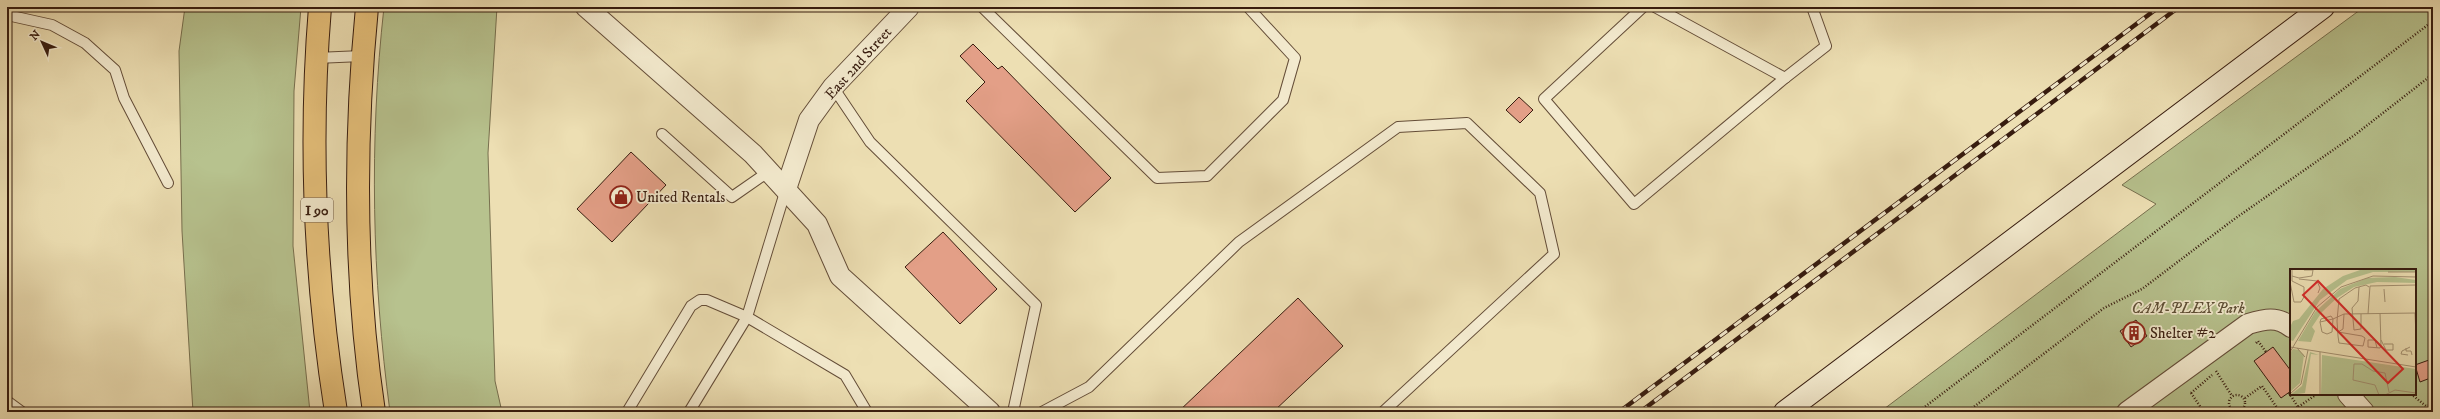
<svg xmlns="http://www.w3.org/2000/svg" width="2440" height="419" viewBox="0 0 2440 419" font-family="'IM FELL DW Pica',serif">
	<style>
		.green { fill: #b7c28e; stroke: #776f4e; fill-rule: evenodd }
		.building { fill: #e39f87; stroke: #371c0f }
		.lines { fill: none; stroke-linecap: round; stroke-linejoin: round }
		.lane-casing { stroke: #644d38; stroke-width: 12 }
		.street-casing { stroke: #644d38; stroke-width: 22 }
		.secondary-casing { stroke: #371c0f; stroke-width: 24 }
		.highway-casing { stroke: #371c0f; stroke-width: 24 }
		.path { stroke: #371c0f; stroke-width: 2.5; stroke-dasharray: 1 2; stroke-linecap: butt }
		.lane { stroke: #f3eace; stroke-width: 10 }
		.street { stroke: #f3eace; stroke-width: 20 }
		.secondary { stroke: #f3eace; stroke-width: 22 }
		.highway { stroke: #e6c07a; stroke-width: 22 }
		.rail-casing { stroke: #371c0f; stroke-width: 4.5 }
		.rail { stroke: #f3eace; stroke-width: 3; stroke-dasharray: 9; stroke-linecap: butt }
		.labels { text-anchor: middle; stroke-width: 3.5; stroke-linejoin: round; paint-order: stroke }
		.shield { fill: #f3eace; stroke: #6f5a48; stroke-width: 1 }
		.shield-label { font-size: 14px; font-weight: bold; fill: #371c0f }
		.street-label { font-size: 15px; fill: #371c0f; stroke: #f3eace }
		.poi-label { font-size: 15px; fill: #371c0f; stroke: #f3eace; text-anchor: start }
		.park-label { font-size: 15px; font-style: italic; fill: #5d4e35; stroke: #f3eace }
		.inset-road { fill: none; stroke: #a49171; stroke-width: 1 }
		.view { fill: #d62828; fill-opacity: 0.15; stroke: #d62828; stroke-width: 2 }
		.inset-edge { fill: none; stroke: #371c0f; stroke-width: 2 }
	</style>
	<rect width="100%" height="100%" fill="#eddfb3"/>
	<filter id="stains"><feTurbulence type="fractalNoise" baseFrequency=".005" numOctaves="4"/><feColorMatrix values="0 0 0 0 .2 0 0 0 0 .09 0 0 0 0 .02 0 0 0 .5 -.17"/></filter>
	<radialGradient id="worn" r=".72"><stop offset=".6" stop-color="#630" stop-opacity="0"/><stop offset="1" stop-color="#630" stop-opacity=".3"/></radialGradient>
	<g class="green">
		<polygon points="185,7 301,7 294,91 293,246 310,412 193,412 182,231 179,51"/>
		<path d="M384,7h113l-9,146 7,228 7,31h-112c-18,-134 -21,-271 -6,-405z"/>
		<path d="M2364,7h69v405h-553l276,-208 -34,-19zM2291,270h124v124h-124z"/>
	</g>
	<g class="building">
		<polygon points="973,44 998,69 1002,66 1111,178 1075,212 966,101 985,82 960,56"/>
		<polygon points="1519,97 1533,110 1520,123 1506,110"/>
		<polygon points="631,152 666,185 612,242 577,209"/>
		<polygon points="943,232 997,289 960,324 905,267"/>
		<polygon points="1298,298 1343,346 1273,412 1178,412"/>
		<polygon points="2136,320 2147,336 2131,347 2120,331"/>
		<polygon points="2273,347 2291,371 2291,391 2281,398 2254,361"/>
		<polygon points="2429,360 2433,377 2420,382 2415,365"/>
	</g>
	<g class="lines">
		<g class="lane-casing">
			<g id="lane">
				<polyline points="982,7 1157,178 1207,176 1283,100 1295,58 1248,7"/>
				<polyline points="1643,7 1544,99 1634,204 1785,78 1826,46 1812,7"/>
				<polyline points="1655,7 1785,78"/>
				<polyline points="7,15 52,25 85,43 115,70 124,98 168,183"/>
				<polyline points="316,58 362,56"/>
				<polyline points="833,87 870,142 1036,305 1013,412"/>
				<polyline points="662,134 732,197 768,172"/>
				<polyline points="7,401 22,412"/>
				<polyline points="627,412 691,306 700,300 707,300 747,317 845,375 867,412"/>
				<polyline points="689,412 747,317 786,189"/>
				<polyline points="1042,412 1089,387 1239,242 1398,127 1467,123 1540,193 1554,254 1383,412"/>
			</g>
		</g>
		<g class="street-casing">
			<g id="street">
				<polyline points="586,7 753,154 817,224 840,276 990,412"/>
				<polyline points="786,189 809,120 833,87 909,7"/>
				<polyline points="2348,394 2364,412"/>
				<path d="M2127,412l121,-88c17,-5 29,-8 43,3"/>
			</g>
		</g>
		<g class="secondary-casing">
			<polyline id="secondary" points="1785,412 2323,7"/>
		</g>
		<g class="highway-casing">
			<g id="highway">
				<path d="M320,7c-11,134 -5,272 16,405"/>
				<path d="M367,7c-13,135 -13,271 7,405"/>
			</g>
		</g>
		<g class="path">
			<polyline points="2256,343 2258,341 2266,352"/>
			<polyline points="2216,371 2232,396"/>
			<polyline points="2191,393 2212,375"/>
			<polyline points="2191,393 2204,412"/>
			<polyline points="2289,393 2298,407"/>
			<polyline points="2411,394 2426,406 2433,405"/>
			<circle cx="2237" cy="403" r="8"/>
			<polyline points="2245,398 2262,386 2280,412"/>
			<polyline points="1918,412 2433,21"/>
			<polyline points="1967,412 2104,308 2142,289 2233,220 2356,134 2433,74"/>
			<polyline points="2225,412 2231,408"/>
			<polyline points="2291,412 2317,394"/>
		</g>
		<use href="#lane" class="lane"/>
		<use href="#street" class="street"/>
		<use href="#secondary" class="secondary"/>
		<use href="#highway" class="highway"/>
		<g class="rail-casing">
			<g id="rail">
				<polyline points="1619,412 2159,7"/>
				<polyline points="1640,412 2179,7"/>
			</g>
		</g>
		<use href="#rail" class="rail"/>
	</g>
	<defs>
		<g id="shop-ring" transform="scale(1.15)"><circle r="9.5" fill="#f3eace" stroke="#8f2418" stroke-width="1.5"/><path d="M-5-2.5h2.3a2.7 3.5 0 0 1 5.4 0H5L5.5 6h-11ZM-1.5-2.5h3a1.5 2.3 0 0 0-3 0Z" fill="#8f2418"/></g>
		<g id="building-ring" transform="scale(1.15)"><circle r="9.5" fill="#f3eace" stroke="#8f2418" stroke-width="1.5"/><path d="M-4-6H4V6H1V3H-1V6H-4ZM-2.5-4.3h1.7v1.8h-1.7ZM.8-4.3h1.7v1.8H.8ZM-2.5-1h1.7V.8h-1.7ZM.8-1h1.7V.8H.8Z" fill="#8f2418"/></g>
	</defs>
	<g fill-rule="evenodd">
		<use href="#shop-ring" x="621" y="197"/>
		<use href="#building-ring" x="2134" y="333"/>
	</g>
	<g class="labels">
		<rect class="shield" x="301" y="198" width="32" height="24" rx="3"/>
		<g class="shield-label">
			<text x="317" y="215">I 90</text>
		</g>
		<g class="street-label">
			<text transform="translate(858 63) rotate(-48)" y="5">East 2nd Street</text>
		</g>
		<g class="poi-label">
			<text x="636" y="202">United Rentals</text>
			<text x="2150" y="338">Shelter #2</text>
		</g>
		<g class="park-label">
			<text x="2188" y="313">CAM-PLEX Park</text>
		</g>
	</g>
	<g transform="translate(2290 269)">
		<rect width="126" height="126" fill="#eddfb3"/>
		<path d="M73,0h53v3h-43l-26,8 -27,20 -27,41 -3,-1v-13l3,-6 6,-2 24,-30 20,-13zM105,8l21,3v3l-39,-1 -23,5 -17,11 -15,14 -10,15 3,4 -4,11 -13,-1 17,-29 25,-23 27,-11zM3,80l6,1 5,5 -4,28 -10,9v-39zM20,83l9,3 -8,-1 -6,39 -15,2 12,-9zM32,86l94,14v26h-95z" fill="#b7c28e"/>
		<path class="inset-road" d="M98,3h28M2,7l7,2 13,-2 1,-6h-9M9,10l18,2 3,7 -2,5M0,13l4,20h7l3,-5v-10l-12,-6v-12M69,18l-1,14 -6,7 2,22 7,-1v-15M94,20l1,13M125,44l1,23M78,45l2,-28 46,-1M30,53l13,-3 -1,13 -5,2 -5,-2 -2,-10 1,-3 10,-3 2,3 11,-5 72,-1M48,63l24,4 3,2 -2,8 -24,-3 -1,-7 -1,-15 2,-22 16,-11 11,-3 3,2M48,63l5,-3 1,-15M91,71l5,10h7v-6h-9M0,78l126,20M7,79l8,9M87,79l-2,-8h-7v7l12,1 1,-2 -1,-33M116,79v3h5l1,4M0,83l27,-45 24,-20 32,-11 43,1M30,83v43M118,86l-7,-1 1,-3 8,-4M0,125l11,-10 7,-34M89,126l-4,-10 -22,-5 1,-16h8l11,7 12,2 4,19M95,126l10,-5 21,3"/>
		<path class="view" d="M28,12l85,88 -15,14 -85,-88z"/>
		<rect width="126" height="126" class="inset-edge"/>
	</g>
	<rect width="2440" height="419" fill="none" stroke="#eddfb3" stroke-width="24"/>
	<rect x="8" y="8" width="2424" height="403" fill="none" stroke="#371c0f" stroke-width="2"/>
	<rect x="12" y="12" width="2416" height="395" fill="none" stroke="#371c0f"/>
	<g transform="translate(42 42) rotate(314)" stroke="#f3eace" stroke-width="3" paint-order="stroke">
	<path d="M0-3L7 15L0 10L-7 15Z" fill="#371c0f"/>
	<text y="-6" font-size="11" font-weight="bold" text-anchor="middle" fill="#371c0f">N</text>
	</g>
	<rect width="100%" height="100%" filter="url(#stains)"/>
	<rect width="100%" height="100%" fill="url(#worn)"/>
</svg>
